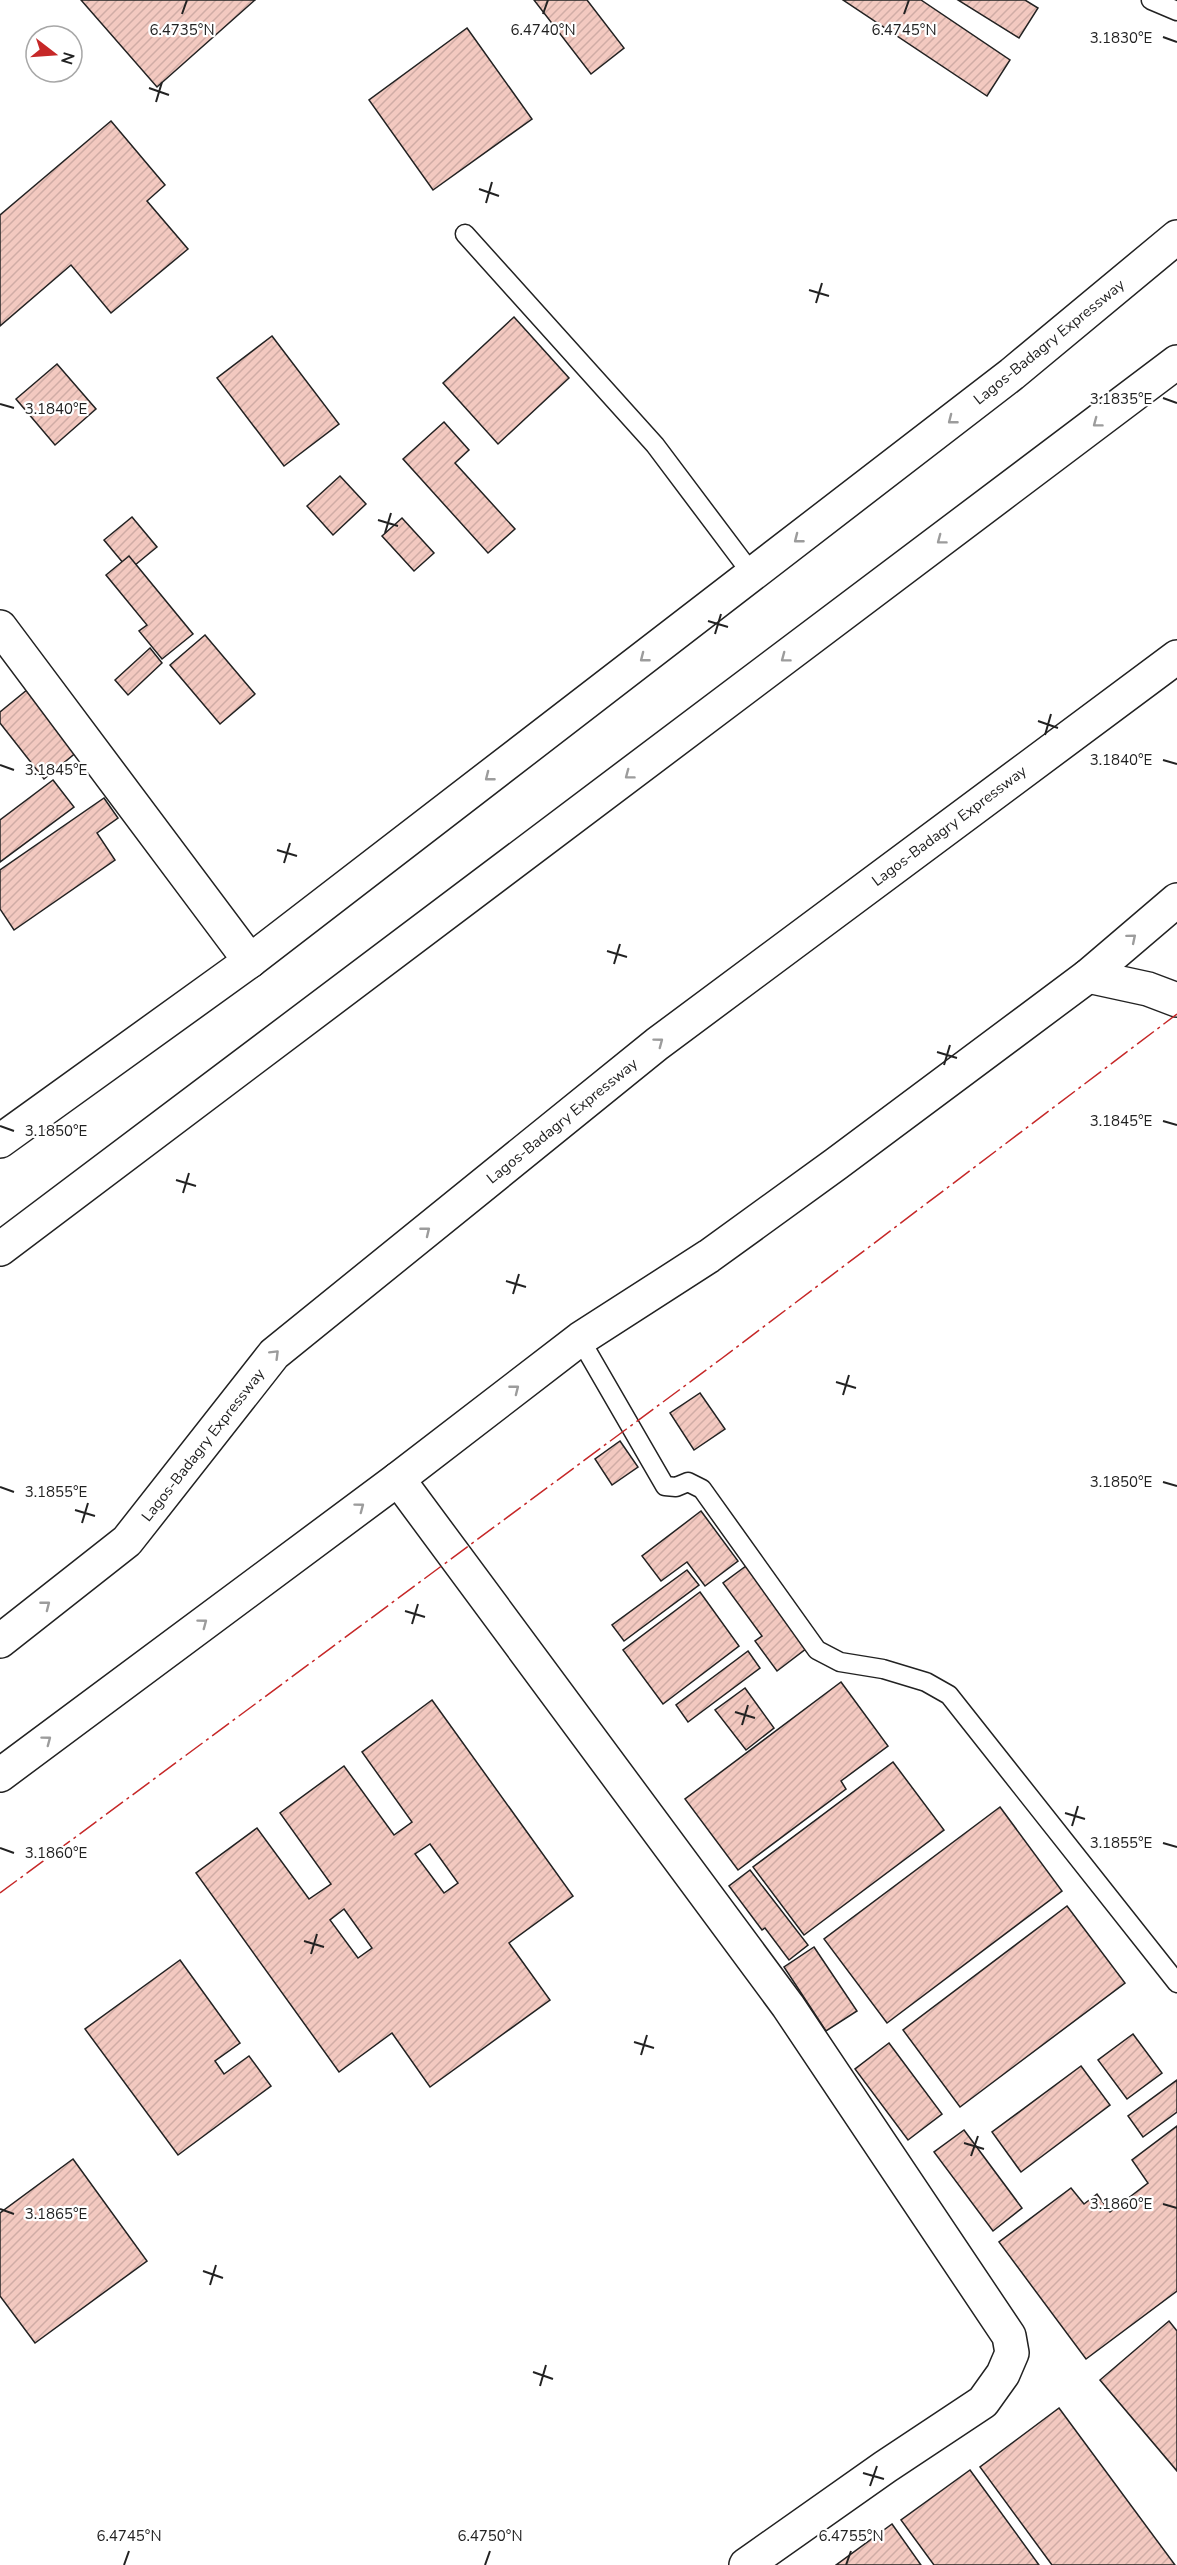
<svg xmlns="http://www.w3.org/2000/svg" width="1177" height="2565" viewBox="0 0 1177 2565" font-family="'Nunito Sans',sans-serif">
	<style>
		.building { fill: url(#building-hatch); stroke: #222; stroke-width: 1.5; fill-rule: evenodd }
		.lines { fill: none; stroke-linecap: round; stroke-linejoin: round }
		.service-casing { stroke: #222; stroke-width: 21 }
		.minor-casing { stroke: #222; stroke-width: 36 }
		.tertiary-casing { stroke: #222; stroke-width: 36 }
		.primary-casing { stroke: #222; stroke-width: 36 }
		.trunk-casing { stroke: #222; stroke-width: 36 }
		.service { stroke: #fff; stroke-width: 18 }
		.minor { stroke: #fff; stroke-width: 33 }
		.tertiary { stroke: #fff; stroke-width: 33 }
		.primary { stroke: #fff; stroke-width: 33 }
		.trunk { stroke: #fff; stroke-width: 33 }
		.power { stroke: #c62828; stroke-width: 1.5; stroke-dasharray: 21 4.5 3 4.5; stroke-linecap: butt }
		.oneway { stroke: #9c9c9c }
		.ticks { fill: none; stroke: #222; stroke-width: 2 }
		.labels { text-anchor: middle; stroke-width: 4.5; stroke-linejoin: round; paint-order: stroke }
		.street-label { font-size: 15px; fill: #222; stroke: #fff }
		.ticks-label { font-size: 15px; text-anchor: middle; fill: #222; stroke: #fff; stroke-width: 4.5; stroke-linejoin: round; paint-order: stroke }
	</style>
	<defs>
		<pattern id="building-hatch" width="6" height="6" patternUnits="userSpaceOnUse" patternTransform="scale(1.5)"><rect width="6" height="6" fill="#f3c9c0"/><path d="M-1 1l2-2M0 6l6-6M5 7l2-2" fill="none" stroke="#d0aca5"/></pattern>
	</defs>
	<rect width="100%" height="100%" fill="#fff"/>
	<g class="building">
		<polygon points="81,0 255,0 157,87"/>
		<polygon points="534,0 587,0 624,48 591,74"/>
		<polygon points="843,0 921,0 1010,60 987,96"/>
		<polygon points="958,0 1025,0 1038,8 1019,38"/>
		<polygon points="467,28 532,119 433,190 369,100"/>
		<polygon points="111,121 165,185 147,201 188,249 111,313 71,265 0,326 0,215"/>
		<polygon points="514,317 569,378 498,444 443,383"/>
		<polygon points="272,336 339,424 284,466 217,378"/>
		<polygon points="57,364 96,409 55,445 16,399"/>
		<polygon points="444,422 469,450 455,463 515,529 488,553 403,459"/>
		<polygon points="340,476 366,504 333,535 307,506"/>
		<polygon points="132,517 157,547 129,570 104,540"/>
		<polygon points="402,518 434,553 414,571 382,536"/>
		<polygon points="129,556 193,634 162,659 139,631 147,625 106,575"/>
		<polygon points="205,635 255,694 220,724 170,665"/>
		<polygon points="150,648 162,663 128,695 115,680"/>
		<polygon points="33,685 83,747 44,779 0,723 0,712"/>
		<polygon points="53,780 74,807 0,862 0,820"/>
		<polygon points="104,798 118,818 97,833 115,860 14,930 0,909 0,870"/>
		<polygon points="700,1393 725,1429 694,1450 670,1413"/>
		<polygon points="620,1441 638,1467 612,1485 595,1459"/>
		<polygon points="701,1511 738,1561 705,1586 687,1562 661,1581 642,1556"/>
		<polygon points="746,1566 807,1648 777,1671 755,1641 762,1636 723,1583"/>
		<polygon points="687,1570 699,1585 624,1641 612,1625"/>
		<polygon points="700,1592 739,1646 663,1704 623,1650"/>
		<polygon points="748,1651 760,1668 688,1722 676,1705"/>
		<polygon points="841,1682 888,1746 841,1781 846,1789 738,1870 685,1799"/>
		<polygon points="745,1688 774,1728 746,1750 715,1710"/>
		<path d="M432,1700l141,196 -64,47 41,57 -120,87 -38,-54 -53,39 -143,-199 61,-45 52,71 22,-15 -51,-71 64,-47 50,69 18,-13 -50,-70zM430,1844l28,39 -14,10 -29,-39zM344,1909l28,39 -14,10 -28,-38z"/>
		<polygon points="893,1762 944,1830 804,1935 753,1867"/>
		<polygon points="1000,1807 1062,1891 887,2023 824,1939"/>
		<polygon points="750,1870 808,1945 789,1960 765,1928 762,1930 729,1886"/>
		<polygon points="1067,1906 1125,1983 960,2107 903,2030"/>
		<polygon points="814,1947 857,2011 826,2031 784,1967"/>
		<polygon points="180,1960 240,2043 215,2061 224,2074 249,2056 271,2086 178,2155 85,2029"/>
		<polygon points="1133,2034 1162,2073 1127,2099 1098,2060"/>
		<polygon points="889,2043 942,2114 908,2140 855,2069"/>
		<polygon points="1081,2066 1110,2105 1021,2172 992,2132"/>
		<polygon points="1177,2080 1177,2112 1143,2137 1128,2116"/>
		<polygon points="1177,2126 1177,2291 1086,2359 999,2242 1071,2188 1084,2204 1097,2194 1110,2212 1148,2183 1132,2160"/>
		<polygon points="964,2130 1022,2208 993,2231 934,2152"/>
		<polygon points="73,2159 147,2261 35,2343 0,2296 0,2213"/>
		<polygon points="1169,2321 1177,2331 1177,2471 1100,2380"/>
		<polygon points="1059,2408 1175,2565 1052,2565 980,2467"/>
		<polygon points="970,2470 1039,2565 934,2565 901,2520"/>
		<polygon points="892,2524 921,2565 836,2565"/>
	</g>
	<g class="lines">
		<g class="service-casing">
			<g id="service">
				<polyline points="1151,0 1177,11"/>
				<polyline points="465,234 655,445 752,574"/>
				<polyline points="580,1339 665,1486 676,1487 688,1482 702,1489 817,1650 840,1662 883,1669 926,1682 949,1695 1177,1983"/>
			</g>
		</g>
		<g class="minor-casing">
			<g id="minor">
				<polyline points="0,627 250,961"/>
				<polyline points="398,1479 788,2006 1009,2336 1012,2353 1003,2374 983,2402 885,2467 746,2565"/>
			</g>
		</g>
		<g class="tertiary-casing">
			<polyline id="tertiary" points="1088,976 1148,989 1177,1000"/>
		</g>
		<g class="primary-casing">
			<g id="primary">
				<polyline points="0,1141 250,961 1012,374 1177,237"/>
				<polyline points="0,1775 398,1479 580,1339 709,1256 836,1164 1088,976 1177,900"/>
			</g>
		</g>
		<g class="trunk-casing">
			<g id="trunk">
				<polyline points="0,1249 1177,362"/>
				<polyline points="0,1641 127,1541 274,1354 657,1044 1177,657"/>
			</g>
		</g>
		<use href="#service" class="service"/>
		<use href="#minor" class="minor"/>
		<use href="#tertiary" class="tertiary"/>
		<use href="#primary" class="primary"/>
		<use href="#trunk" class="trunk"/>
		<polyline class="power" points="0,1893 721,1359 1177,1014"/>
	</g>
	<defs><path id="oneway-chevron" d="M-2-3.5L2.5 0L-2 3.5" fill="none" stroke-width="1.6" stroke-linecap="round" stroke-linejoin="round" transform="scale(1.5)"/></defs>
	<g class="oneway">
		<use href="#oneway-chevron" transform="translate(952 420) rotate(142)"/>
		<use href="#oneway-chevron" transform="translate(1097 423) rotate(143)"/>
		<use href="#oneway-chevron" transform="translate(798 539) rotate(142)"/>
		<use href="#oneway-chevron" transform="translate(941 540) rotate(143)"/>
		<use href="#oneway-chevron" transform="translate(644 658) rotate(142)"/>
		<use href="#oneway-chevron" transform="translate(785 658) rotate(143)"/>
		<use href="#oneway-chevron" transform="translate(629 775) rotate(143)"/>
		<use href="#oneway-chevron" transform="translate(489 777) rotate(142)"/>
		<use href="#oneway-chevron" transform="translate(1132 938) rotate(-40)"/>
		<use href="#oneway-chevron" transform="translate(659 1042) rotate(-37)"/>
		<use href="#oneway-chevron" transform="translate(426 1231) rotate(-39)"/>
		<use href="#oneway-chevron" transform="translate(275 1354) rotate(-45)"/>
		<use href="#oneway-chevron" transform="translate(515 1389) rotate(-38)"/>
		<use href="#oneway-chevron" transform="translate(360 1507) rotate(-37)"/>
		<use href="#oneway-chevron" transform="translate(46 1605) rotate(-38)"/>
		<use href="#oneway-chevron" transform="translate(203 1623) rotate(-37)"/>
		<use href="#oneway-chevron" transform="translate(47 1740) rotate(-37)"/>
	</g>
	<path class="ticks" d="M182,14l5,-14M543,14l5,-14M904,14l5,-14M1163,37l14,5M149,88l20,7M156,102l6,-20M479,189l20,7M486,203l6,-21M809,290l20,6M816,303l6,-20M1163,398l14,5M0,404l14,4M378,520l20,6M385,533l6,-20M708,621l20,6M715,634l6,-20M1038,721l20,7M1045,735l6,-21M1163,760l14,4M0,765l14,5M277,850l20,6M284,863l6,-20M607,951l20,6M614,964l6,-20M937,1052l20,6M944,1065l6,-20M1163,1121l14,4M0,1126l14,5M176,1180l20,6M183,1193l6,-20M506,1281l20,6M513,1294l6,-20M836,1382l20,6M843,1395l6,-20M1163,1482l14,4M0,1487l14,5M75,1510l20,6M82,1523l6,-20M405,1611l20,6M412,1624l6,-20M735,1712l20,6M742,1725l6,-20M1065,1813l20,6M1072,1826l6,-20M1163,1843l14,4M0,1848l14,5M304,1941l20,6M311,1954l6,-20M634,2042l20,6M641,2055l6,-20M964,2143l20,6M971,2156l7,-20M1163,2204l14,4M0,2209l14,5M203,2271l20,7M210,2285l6,-20M533,2372l20,7M540,2386l6,-21M863,2473l21,6M870,2486l7,-20M124,2565l5,-14M485,2565l5,-14M846,2565l5,-14"/>
	<g class="labels">
		<g class="street-label">
			<text transform="translate(1049 342) rotate(-39)" y="5">Lagos-Badagry Expressway</text>
			<text transform="translate(949 826) rotate(-37)" y="5">Lagos-Badagry Expressway</text>
			<text transform="translate(562 1121) rotate(-39)" y="5">Lagos-Badagry Expressway</text>
			<text transform="translate(203 1445) rotate(-52)" y="5">Lagos-Badagry Expressway</text>
		</g>
	</g>
	<g class="ticks-label">
		<text x="182" y="35">6.4735°N</text>
		<text x="543" y="35">6.4740°N</text>
		<text x="904" y="35">6.4745°N</text>
		<text x="1121" y="43">3.1830°E</text>
		<text x="1121" y="404">3.1835°E</text>
		<text x="56" y="414">3.1840°E</text>
		<text x="1121" y="765">3.1840°E</text>
		<text x="56" y="775">3.1845°E</text>
		<text x="1121" y="1126">3.1845°E</text>
		<text x="56" y="1136">3.1850°E</text>
		<text x="1121" y="1487">3.1850°E</text>
		<text x="56" y="1497">3.1855°E</text>
		<text x="1121" y="1848">3.1855°E</text>
		<text x="56" y="1858">3.1860°E</text>
		<text x="1121" y="2209">3.1860°E</text>
		<text x="56" y="2219">3.1865°E</text>
		<text x="129" y="2541">6.4745°N</text>
		<text x="490" y="2541">6.4750°N</text>
		<text x="851" y="2541">6.4755°N</text>
	</g>
	<g transform="translate(54 54) rotate(107)"><circle r="28" fill="#ffffff" stroke="#a7a7a7" stroke-width="1.5"/>
	<path d="M0-4.5L10 22L0 15L-10 22Z" fill="#c62828"/>
	<text y="-9" font-size="16" font-weight="bold" text-anchor="middle" fill="#222222">N</text>
	</g>
</svg>
